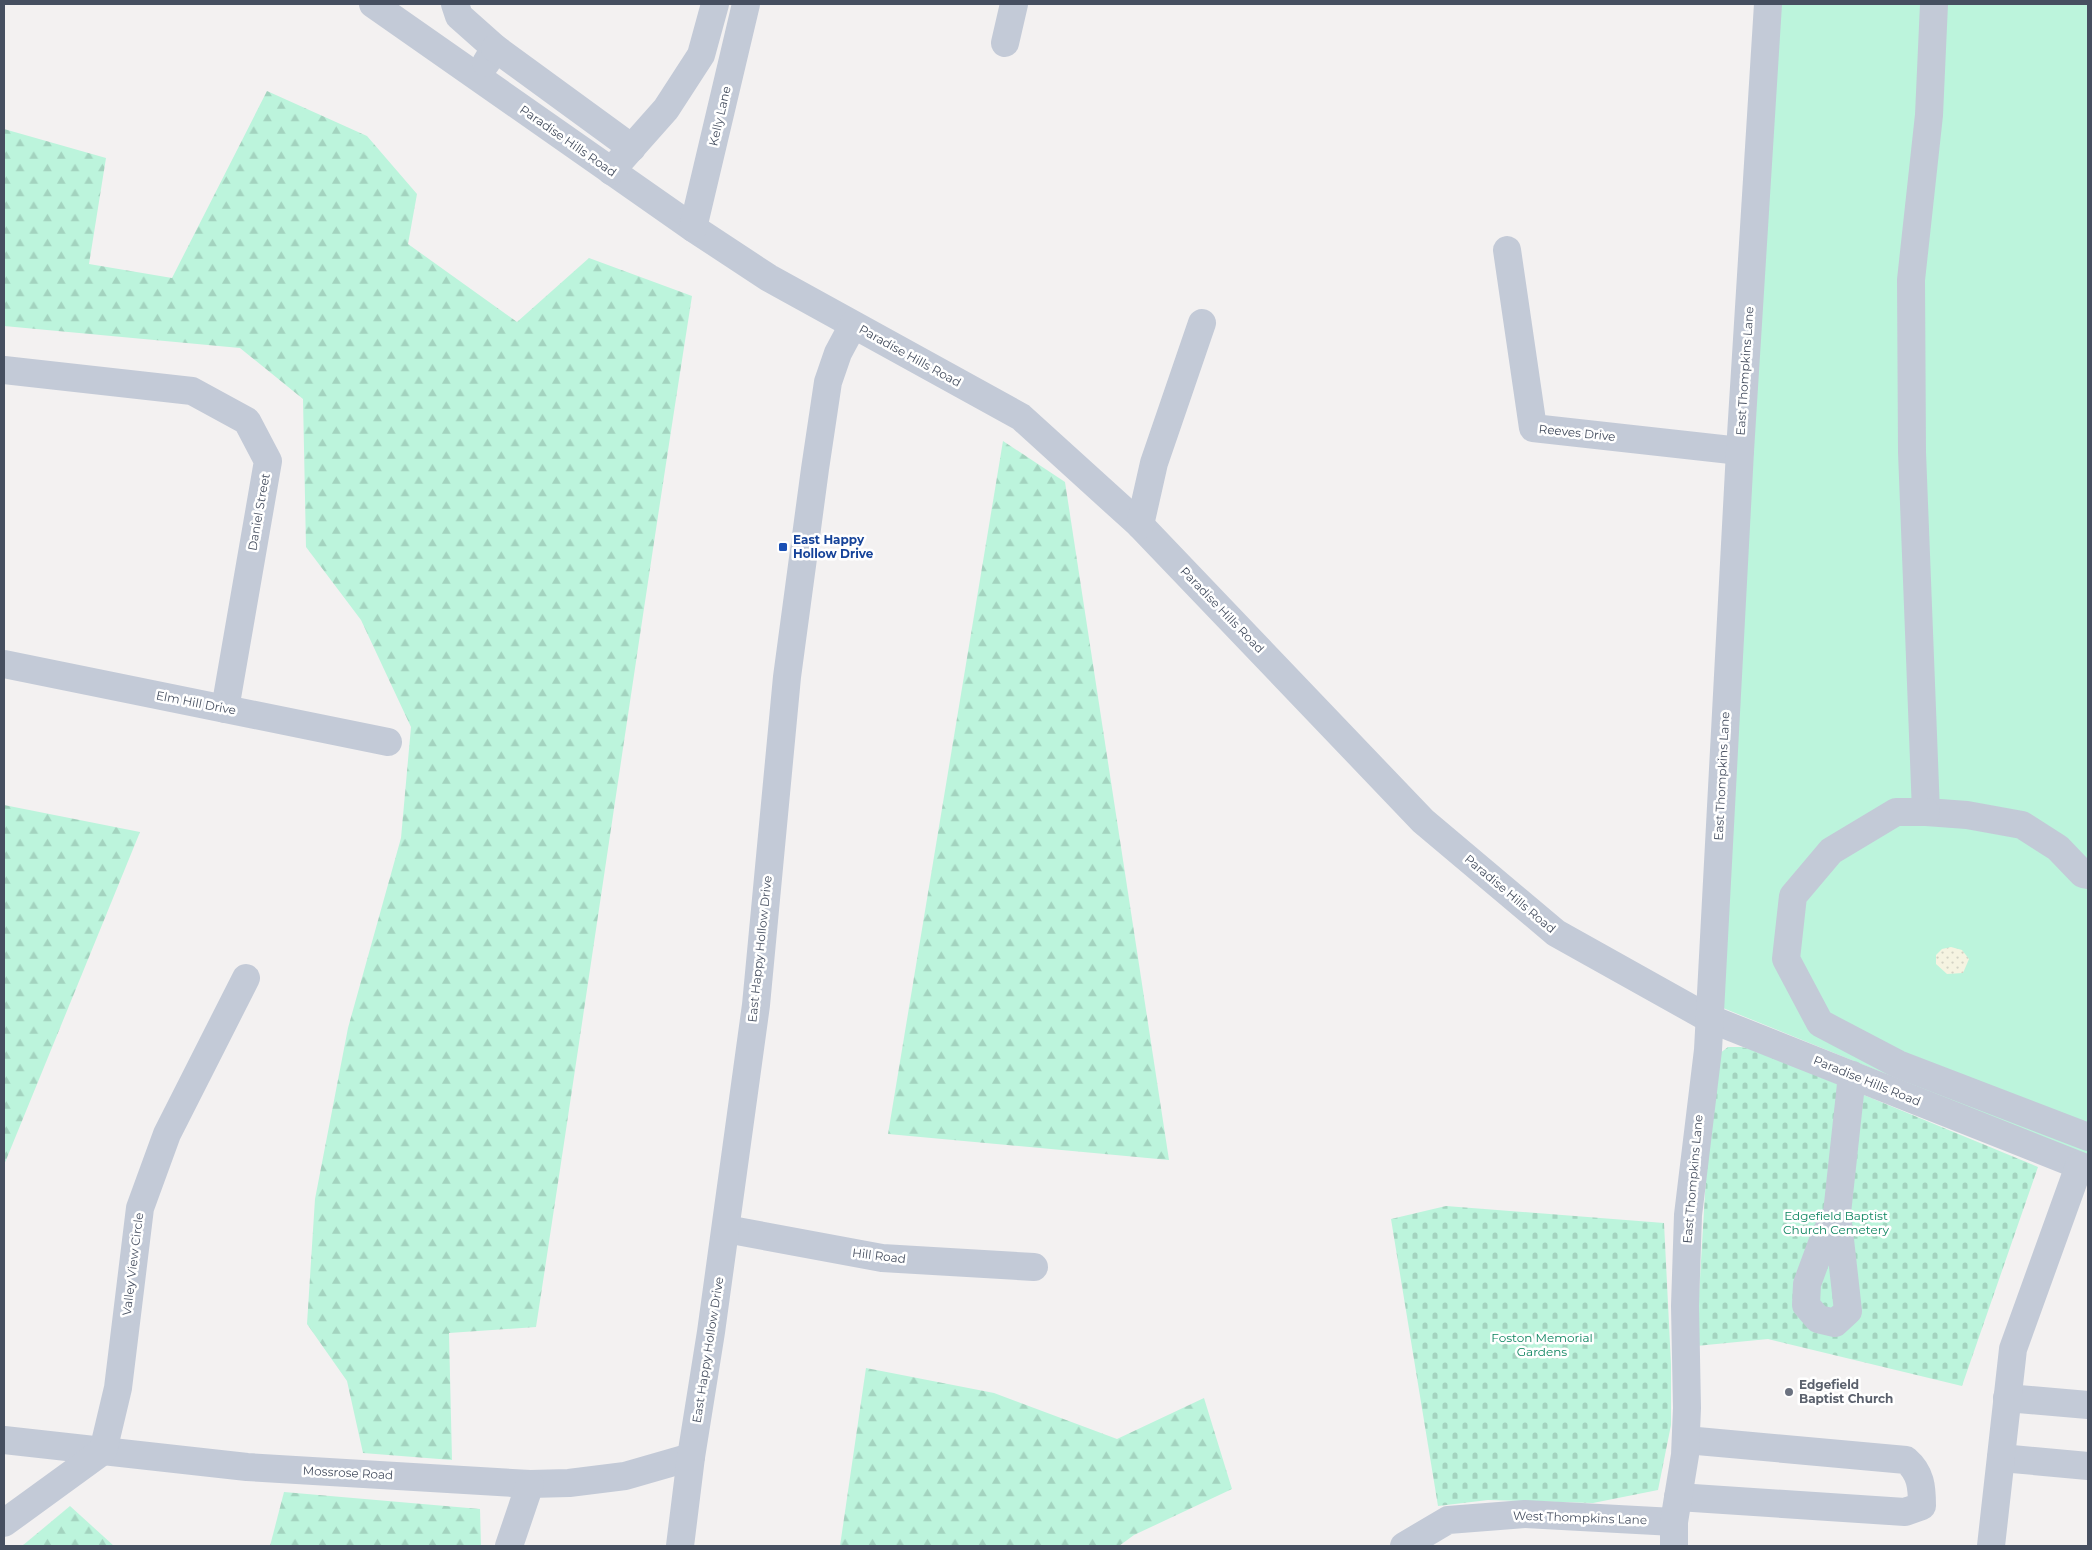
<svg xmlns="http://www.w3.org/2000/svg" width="2092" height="1550" viewBox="0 0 2092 1550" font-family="Montserrat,sans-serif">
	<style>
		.grass { fill: #bcf4dc }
		.forest { fill: url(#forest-firs) }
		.sand { fill: url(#sand-dots) }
		.cemetery { fill: url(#cemetery-stones) }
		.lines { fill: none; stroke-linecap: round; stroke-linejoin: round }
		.minor { stroke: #c3cad7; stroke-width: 28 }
		.transit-dot { fill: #1a4fb4; stroke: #fff; stroke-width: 2 }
		.worship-dot { fill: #6b7280; stroke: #fff; stroke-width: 2 }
		.labels { text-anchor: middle; stroke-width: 5; stroke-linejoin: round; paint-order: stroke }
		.street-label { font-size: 12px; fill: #464f60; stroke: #fff }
		.transit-label { font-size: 12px; font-weight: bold; fill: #164399; stroke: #fff; text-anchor: start }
		.park-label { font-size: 12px; fill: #0e8560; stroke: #fff }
		.worship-label { font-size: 12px; font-weight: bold; fill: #5b616d; stroke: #fff; text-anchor: start }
	</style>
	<defs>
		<pattern id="forest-firs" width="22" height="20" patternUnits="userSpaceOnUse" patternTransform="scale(1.25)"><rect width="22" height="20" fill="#bcf4dc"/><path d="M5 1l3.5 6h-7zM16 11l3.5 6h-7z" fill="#a3d3bf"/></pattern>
		<pattern id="sand-dots" width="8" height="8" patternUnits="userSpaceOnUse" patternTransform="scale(1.25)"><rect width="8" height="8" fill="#f5f3e1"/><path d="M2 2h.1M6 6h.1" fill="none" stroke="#d3d2c4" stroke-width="1.8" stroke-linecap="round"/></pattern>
		<pattern id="cemetery-stones" width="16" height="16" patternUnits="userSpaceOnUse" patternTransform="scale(1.25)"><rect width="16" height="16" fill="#bcf4dc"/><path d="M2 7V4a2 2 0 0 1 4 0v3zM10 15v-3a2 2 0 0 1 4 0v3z" fill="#a3d3bf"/></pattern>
	</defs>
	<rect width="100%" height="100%" fill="#f3f1f1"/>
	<polygon class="grass" points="1777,4 2088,4 2088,1156 1723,1008"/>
	<g class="forest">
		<path d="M267,91l100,45 50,58 -9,50 109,78 72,-64 103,38c-54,343 -103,687 -156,1031l-87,6 3,127 -89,-7 -16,-72 -40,-57 8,-125 33,-171 53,-190 10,-111 -50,-107 -55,-73 -3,-148 -63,-51 -236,-22v-197l102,29 -17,106 83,14z"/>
		<polygon points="1003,441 1065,482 1169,1160 888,1134"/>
		<polygon points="4,805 140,832 4,1165"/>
		<polygon points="866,1368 994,1393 1117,1439 1204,1398 1232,1489 1134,1535 1119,1546 840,1546"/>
		<polygon points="284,1492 480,1509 481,1546 270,1546"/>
		<polygon points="70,1506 114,1546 22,1546"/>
	</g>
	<polygon class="sand" points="1951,947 1962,950 1969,959 1963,973 1947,974 1936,964 1936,955 1942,949"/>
	<g class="cemetery">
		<polygon points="1728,1047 1741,1047 1755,1050 2038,1167 1962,1386 1768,1339 1696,1346 1711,1092 1715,1057"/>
		<polygon points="1446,1206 1664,1223 1671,1364 1671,1425 1658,1490 1593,1503 1488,1500 1438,1506 1391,1219"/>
	</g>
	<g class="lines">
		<g class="minor">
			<polyline points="373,4 693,228 769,278 1021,417 1140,525 1423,821 1556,933 1708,1018 2088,1169"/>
			<polyline points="455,4 459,16 495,48 486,63"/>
			<polyline points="1934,4 1929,115 1911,280 1912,452 1926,812 1967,815 2022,825 2058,848 2083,874 2088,875"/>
			<polyline points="1005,43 1014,4"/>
			<polyline points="495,48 632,148"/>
			<polyline points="611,171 666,109 701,55 715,4"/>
			<polyline points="693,228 746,4"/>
			<polyline points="1507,250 1533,428 1740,451"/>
			<polyline points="4,370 192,391 247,421 268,461 225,709"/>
			<polyline points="1140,525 1154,463 1202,323"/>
			<polyline points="4,664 388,742"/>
			<polyline points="1926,812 1896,812 1831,851 1793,896 1786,959 1820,1023 1898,1064 2088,1137"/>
			<polyline points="1837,1213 1848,1311 1835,1323 1818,1319 1806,1305 1807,1284 1825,1235 1837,1213 1852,1075"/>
			<polyline points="726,1229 882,1258 1034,1267"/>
			<polyline points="2007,1398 2088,1405"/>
			<polyline points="4,1440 247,1467 530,1484 569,1483 625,1476 691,1457"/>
			<polyline points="2001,1458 2088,1466"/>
			<path d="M1678,1497l227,15 17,-6c0,-19 -1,-33 -16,-46l-220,-20"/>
			<polyline points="4,1523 103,1451 118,1388 140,1208 167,1134 246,978"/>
			<polyline points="509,1546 530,1484"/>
			<polyline points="680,1546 691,1457 711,1332 756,1005 787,677 815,469 828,382 838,353 853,325"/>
			<polyline points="1404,1546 1448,1520 1525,1514 1674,1522"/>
			<polyline points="1674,1546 1674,1522 1685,1455 1687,1408 1685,1306 1688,1215 1708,1050 1740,451 1768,4"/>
			<polyline points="1991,1546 2013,1349 2079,1166"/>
		</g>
	</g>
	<rect class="transit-dot" x="778" y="542" width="10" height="10" rx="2.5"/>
	<circle class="worship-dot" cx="1789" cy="1392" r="5"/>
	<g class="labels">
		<g class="street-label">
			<text transform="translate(720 116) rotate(-77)" y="4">Kelly Lane</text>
			<text transform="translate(568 141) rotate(35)" y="4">Paradise Hills Road</text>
			<text transform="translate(910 356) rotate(29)" y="4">Paradise Hills Road</text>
			<text transform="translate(1745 371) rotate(-86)" y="4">East Thompkins Lane</text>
			<text transform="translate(1577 433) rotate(6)" y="4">Reeves Drive</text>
			<text transform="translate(259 512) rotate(-80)" y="4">Daniel Street</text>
			<text transform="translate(1222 610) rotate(46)" y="4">Paradise Hills Road</text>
			<text transform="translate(196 703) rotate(11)" y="4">Elm Hill Drive</text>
			<text transform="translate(1722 776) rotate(-87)" y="4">East Thompkins Lane</text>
			<text transform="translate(1510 894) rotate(40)" y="4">Paradise Hills Road</text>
			<text transform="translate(760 949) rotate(-84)" y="4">East Happy Hollow Drive</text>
			<text transform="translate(1867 1081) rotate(22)" y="4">Paradise Hills Road</text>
			<text transform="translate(1693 1179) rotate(-85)" y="4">East Thompkins Lane</text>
			<text transform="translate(879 1256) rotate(7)" y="4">Hill Road</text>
			<text transform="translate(133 1264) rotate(-83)" y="4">Valley View Circle</text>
			<text transform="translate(708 1350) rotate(-81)" y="4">East Happy Hollow Drive</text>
			<text transform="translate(348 1473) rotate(3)" y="4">Mossrose Road</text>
			<text transform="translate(1580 1518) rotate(2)" y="4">West Thompkins Lane</text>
		</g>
		<g class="transit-label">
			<text x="793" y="544">East Happy<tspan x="793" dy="14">Hollow Drive</tspan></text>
		</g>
		<g class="park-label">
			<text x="1836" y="1220">Edgefield Baptist<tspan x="1836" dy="14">Church Cemetery</tspan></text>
			<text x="1542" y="1342">Foston Memorial<tspan x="1542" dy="14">Gardens</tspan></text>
		</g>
		<g class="worship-label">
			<text x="1799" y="1389">Edgefield<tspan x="1799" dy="14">Baptist Church</tspan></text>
		</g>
	</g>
	<rect width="2092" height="1550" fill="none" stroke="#464f60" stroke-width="10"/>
</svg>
